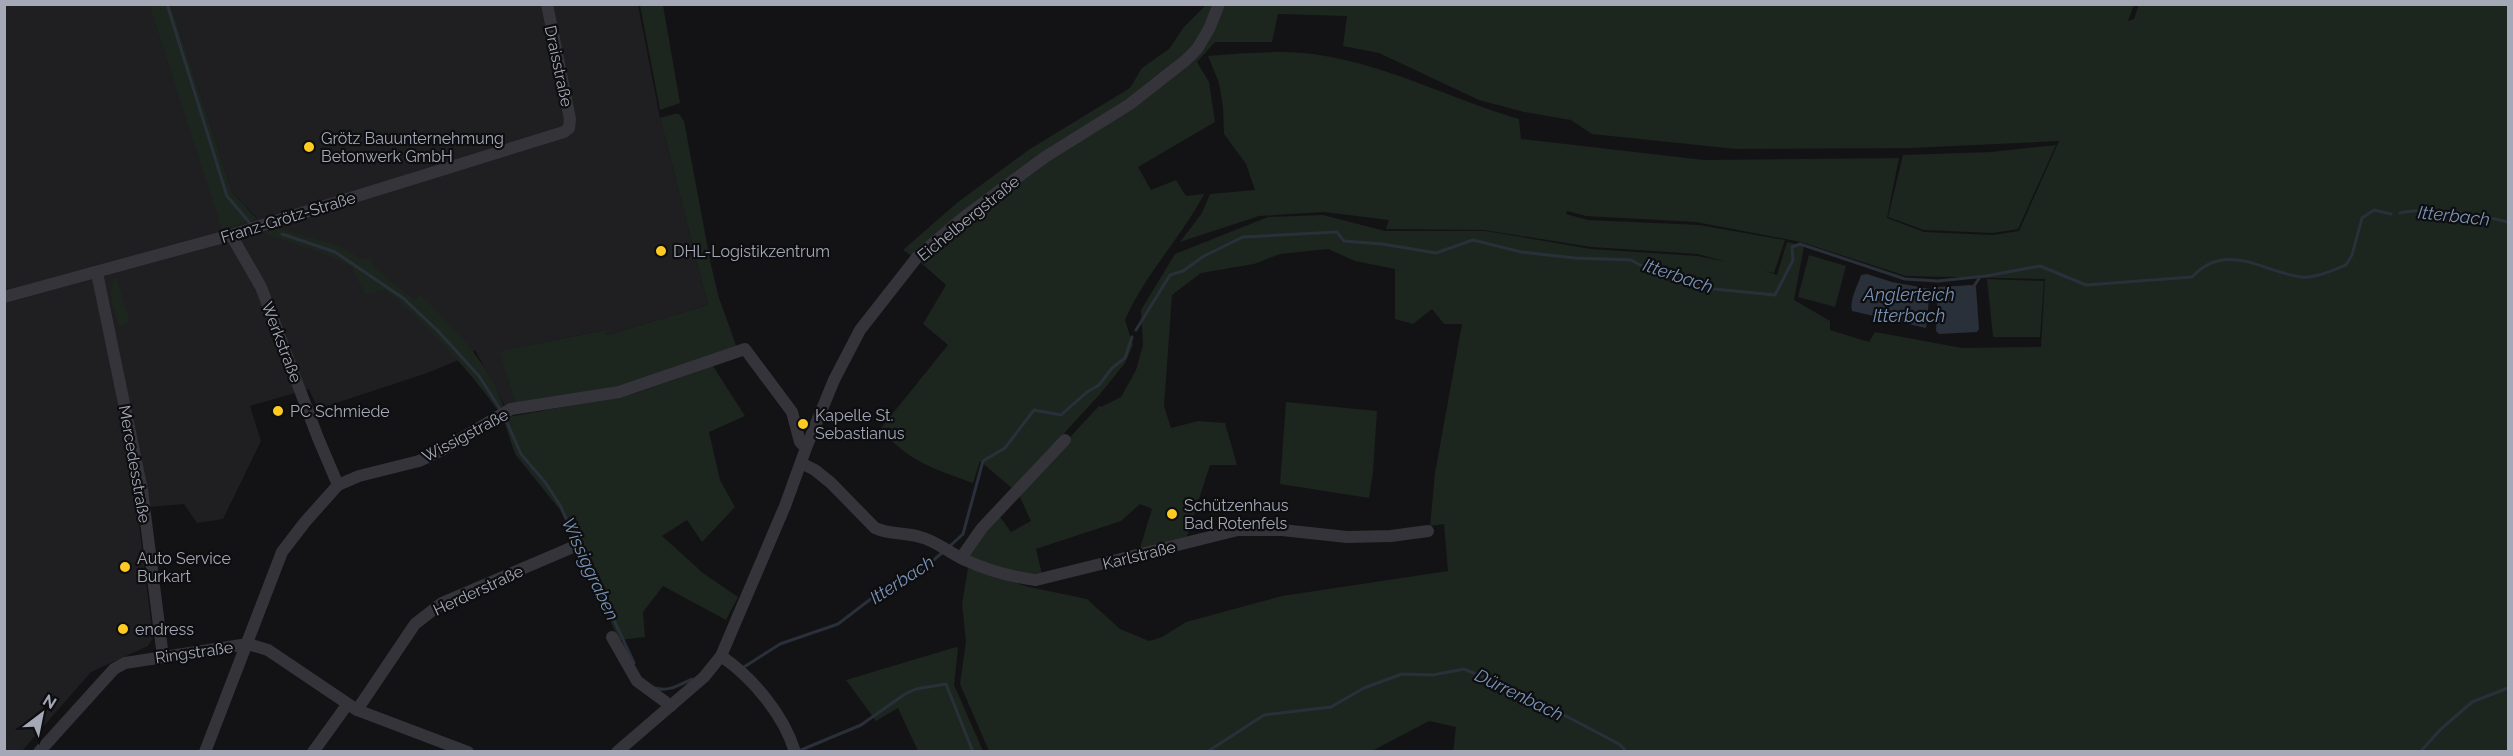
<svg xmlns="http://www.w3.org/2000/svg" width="2513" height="756" viewBox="0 0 2513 756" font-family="Raleway,sans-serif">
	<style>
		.built { fill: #1f1f22 }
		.green { fill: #1d251f; fill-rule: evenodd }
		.water { fill: #29303a }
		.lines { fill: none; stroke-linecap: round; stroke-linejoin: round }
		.stream { stroke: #29303a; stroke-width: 3 }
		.minor { stroke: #34343a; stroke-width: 12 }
		.poi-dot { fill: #ffca21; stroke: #0e0e10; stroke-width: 2 }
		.labels { text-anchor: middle; stroke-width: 4.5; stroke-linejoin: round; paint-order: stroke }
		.street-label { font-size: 16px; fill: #a4a8b7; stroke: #0e0e10 }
		.poi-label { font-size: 16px; fill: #a4a8b7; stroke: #0e0e10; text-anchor: start }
		.water-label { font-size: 18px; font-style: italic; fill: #7892b5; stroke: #0e0e10 }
	</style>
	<rect width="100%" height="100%" fill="#131315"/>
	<polygon class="built" points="4,5 149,5 223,229 257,218 232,192 171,5 638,5 660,118 708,305 607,335 604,330 500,351 516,405 506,408 475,350 461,359 427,373 318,409 309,389 250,406 261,441 223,519 197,523 184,504 137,508 153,638 148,646 91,672 22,751 5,751"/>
	<g class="green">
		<path d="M2139,4l369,1v746l-1055,1 3,-25 -27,-6 -57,30h-383l-29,-67 6,-42 -4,-38 6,-36 61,19 58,12 33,30 29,12 13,-4 24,-15 96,-26 166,-25 -4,-47 -14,2 5,-53 27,-149h-18l-12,-15 -19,15 -18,-5v-50l-40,-8 -27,-12 -48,5 -26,10 -53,9 -29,22 -8,111 7,22 27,-7 27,2 12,42h-27l-24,74 -47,12 13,-42 -12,-5 -19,17 -85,28 6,25 -31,-2 -41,-15 -1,-6 29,-37 13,18 20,-11 -13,-28 81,-87 2,1 20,-10 15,-27 7,-25 -2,-35 34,-56 93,-37 55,-2 62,16h101l105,18 107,7 29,6 -29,-8 -107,-7 -107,-17 -98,-1 3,-9 -65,-8 -65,4 -79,26 22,-29 8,-19 45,-4 -9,-26 -22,-30 -1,-27 -4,-24 -11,-27c42,-4 86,-7 128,2 64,13 121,43 183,61l2,20 183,21 195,-2 -12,60 37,14 69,3 26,-4 40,-90 -147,7 -176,1 -144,-15 -21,-14 -47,-8 -45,-12 -100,-47 -36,-7 4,-30 -69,-2 -6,28h-57l-18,20 12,20 6,40 -77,45 13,23 25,-10 10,16 18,-2c-23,44 -59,80 -79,126l8,25 -8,18 -25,31 -87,95 -33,-28 -7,22c-38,-14 -67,-22 -92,-55l67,-83 -25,-21 23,-39 -27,-24 -16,-11 55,-48 72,-53 100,-61 12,-20 27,-19 15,-22 22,-22h928l-6,16 6,-2zM1567,211l19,5 110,6 105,20 105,34 139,3 -4,68 -79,1 -87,-16 -6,10 -39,-12v-9l-36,-21 10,-54 -17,-4 -10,33 -12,-4 9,2 11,-33 -86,-15 -111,-5 -22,-6z"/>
		<polygon points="149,5 171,5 232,192 257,219 222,229"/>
		<polygon points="640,5 663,5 680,103 660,110"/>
		<polygon points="674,114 679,114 684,121 711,265 719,298 737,348 621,389 516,405 499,351 605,330 607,335 708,305 660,118"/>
		<polygon points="2056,145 2018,229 1993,233 1924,230 1888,217 1903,155 1991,152"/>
		<path d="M278,228l62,18 21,13h10l3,8 40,33 7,-5c34,35 67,66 83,113l-5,4c-33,-46 -70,-85 -113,-122l-21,5 -13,-28 -27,-13 -63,-21z"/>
		<polygon points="1809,255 1846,266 1835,307 1798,297"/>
		<path d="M116,277l14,45 -11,4c-4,-16 -14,-36 -3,-49z"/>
		<polygon points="1987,279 2044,281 2040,337 1993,337"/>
		<polygon points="713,366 745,416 709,432 720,480 735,507 702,542 687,520 662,536 703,573 738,597 726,620 663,586 643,612 645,637 619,640 560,510 515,454 503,418 633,394"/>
		<polygon points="1286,402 1377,411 1373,472 1369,498 1280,484"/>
		<polygon points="956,647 958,649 954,685 983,751 918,751 898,708 876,721 846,680"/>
	</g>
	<g class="water">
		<path d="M1867,274l25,8 38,7 -4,39 -74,-17c-3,-12 6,-25 9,-36z"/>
		<polygon points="1972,285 1976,287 1979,329 1977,332 1939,334 1936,331 1938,287"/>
	</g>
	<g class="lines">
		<g class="stream">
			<polyline points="167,4 227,196 249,222"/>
			<path d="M2400,213c34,-7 75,1 108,9"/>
			<polyline points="282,234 335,252 403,298 438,331 479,376 502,412"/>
			<polyline points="1974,286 1980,277"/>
			<path d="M1136,330l34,-55 13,-4 21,-15 39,-19 94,-5 7,9 38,3 54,9 37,-13 48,12 54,6 56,2 9,5 45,10 19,13 71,7 18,-35 -1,-13 8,-3 105,35 33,2 48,-5 54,-10 46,19 106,-8c34,-37 71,-5 109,0 13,2 32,-7 45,-12l6,-10 10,-37 12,-8 17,4"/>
			<polyline points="505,418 521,454 545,482 560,505 634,663"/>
			<polyline points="950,546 963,534 983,461 1005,448 1034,410 1061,415 1087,392 1099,385 1112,368 1125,358 1132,337"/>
			<polyline points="744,667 780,644 838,624 893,582 922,570 943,552"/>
			<path d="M655,688c14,4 24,-3 37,-9"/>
			<polyline points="801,750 861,725 905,694 916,689 946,684 973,752"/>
			<polyline points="1207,752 1264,715 1331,707 1364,688 1402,674 1433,675 1464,669 1528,696 1619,744 1627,752"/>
			<polyline points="2420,752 2441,729 2472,702 2508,688"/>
		</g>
		<g class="minor">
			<polyline points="231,235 261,287 318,438 338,485"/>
			<polyline points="97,273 142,490 163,657"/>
			<polyline points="4,297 231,235 564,132 569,128 570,119 547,4"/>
			<path d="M801,463l14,7 16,13 44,45c15,7 29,4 45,9 17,4 29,16 45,23 22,10 47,17 71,20l202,-50h44l65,7 44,-1 37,-5"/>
			<polyline points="961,558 982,528 1065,440"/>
			<polyline points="612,637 637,681 671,706"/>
			<path d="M721,656c31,21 63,59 74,96"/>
			<polyline points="357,710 415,624 442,603 573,547"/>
			<polyline points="39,752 114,669 125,663 248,644 268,650 357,710 468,752"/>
			<polyline points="205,752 282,552 305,522 338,485 359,476 419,461 442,450 511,409 619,392 745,349 792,412 800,442 806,448"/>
			<polyline points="313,752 347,705"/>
			<polyline points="617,752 704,677 721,656 785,506 806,448 834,380 860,330 918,256 964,217 1045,157 1130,104 1186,60 1197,49 1209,29 1219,4"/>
		</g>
	</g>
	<g class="poi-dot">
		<circle cx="309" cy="147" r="6"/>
		<circle cx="661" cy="251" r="6"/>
		<circle cx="278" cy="411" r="6"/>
		<circle cx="803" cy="424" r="6"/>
		<circle cx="1172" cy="514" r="6"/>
		<circle cx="125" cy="567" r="6"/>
		<circle cx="123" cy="629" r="6"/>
	</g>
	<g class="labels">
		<g class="street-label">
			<text transform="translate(559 66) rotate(78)" y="6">Draisstraße</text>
			<text transform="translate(288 217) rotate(-17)" y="6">Franz-Grötz-Straße</text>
			<text transform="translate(968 218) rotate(-39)" y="6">Eichelbergstraße</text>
			<text transform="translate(282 342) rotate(69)" y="6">Werkstraße</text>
			<text transform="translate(465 435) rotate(-28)" y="6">Wissigstraße</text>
			<text transform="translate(135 464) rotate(80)" y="6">Mercedesstraße</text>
			<text transform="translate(1139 555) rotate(-14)" y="6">Karlstraße</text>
			<text transform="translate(478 590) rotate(-25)" y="6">Herderstraße</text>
			<text transform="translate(194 652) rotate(-8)" y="6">Ringstraße</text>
		</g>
		<g class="poi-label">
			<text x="321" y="144">Grötz Bauunternehmung<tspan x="321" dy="18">Betonwerk GmbH</tspan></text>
			<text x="673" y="257">DHL-Logistikzentrum</text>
			<text x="290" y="417">PC Schmiede</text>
			<text x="815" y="421">Kapelle St.<tspan x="815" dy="18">Sebastianus</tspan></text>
			<text x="1184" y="511">Schützenhaus<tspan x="1184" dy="18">Bad Rotenfels</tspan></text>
			<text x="137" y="564">Auto Service<tspan x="137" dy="18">Burkart</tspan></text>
			<text x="135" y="635">endress</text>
		</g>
		<g class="water-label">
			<text transform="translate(2454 216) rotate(6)" y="6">Itterbach</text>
			<text transform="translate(1678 276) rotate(19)" y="6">Itterbach</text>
			<text x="1909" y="301">Anglerteich<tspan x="1909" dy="21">Itterbach</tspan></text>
			<text transform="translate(590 569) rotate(65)" y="6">Wissiggraben</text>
			<text transform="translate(902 580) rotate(-33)" y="6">Itterbach</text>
			<text transform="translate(1519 695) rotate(26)" y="6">Dürrenbach</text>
		</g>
	</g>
	<rect width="2513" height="756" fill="none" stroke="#a4a8b7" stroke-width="12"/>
	<g transform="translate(42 714) rotate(32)" stroke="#0e0e10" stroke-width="4.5" paint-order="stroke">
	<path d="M0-4.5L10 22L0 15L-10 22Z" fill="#a4a8b7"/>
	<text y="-9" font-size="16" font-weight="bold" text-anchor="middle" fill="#a4a8b7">N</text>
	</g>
</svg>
